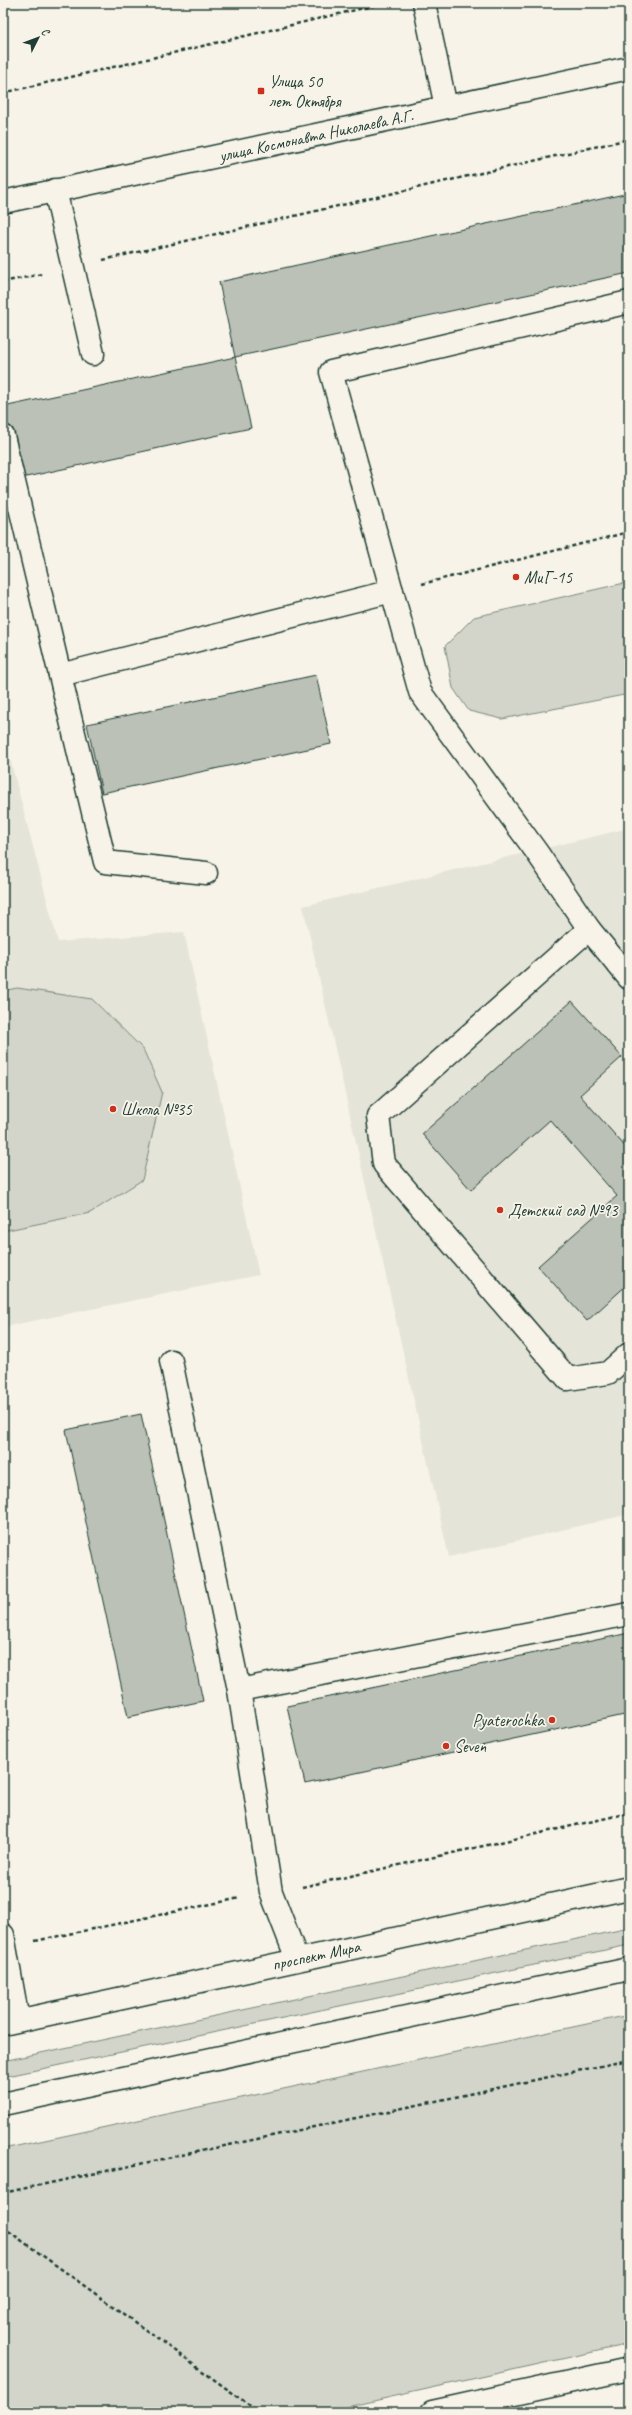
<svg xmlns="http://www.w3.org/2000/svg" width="632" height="2415" viewBox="0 0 632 2415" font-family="Caveat,sans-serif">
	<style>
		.built { fill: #e5e4d9 }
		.green { fill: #d3d5ca; stroke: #79897f }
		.building { fill: #bbc1b6; stroke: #1f3d34 }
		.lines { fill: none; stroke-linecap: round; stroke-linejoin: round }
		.minor-casing { stroke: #1f3d34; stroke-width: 25 }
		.major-casing { stroke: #1f3d34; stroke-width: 25 }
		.path { stroke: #1f3d34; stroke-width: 2.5; stroke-dasharray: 4 3; stroke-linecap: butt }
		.minor { stroke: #f7f3e8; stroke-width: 22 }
		.major { stroke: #f7f3e8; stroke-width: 22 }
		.poi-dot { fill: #c8321e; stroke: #f7f3e8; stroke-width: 1.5 }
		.labels { text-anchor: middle; stroke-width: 3.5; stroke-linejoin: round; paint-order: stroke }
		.poi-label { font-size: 17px; fill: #1f3d34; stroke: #f7f3e8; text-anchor: start }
		.street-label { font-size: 17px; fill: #1f3d34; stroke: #f7f3e8 }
	</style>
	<rect width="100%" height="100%" fill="#f7f3e8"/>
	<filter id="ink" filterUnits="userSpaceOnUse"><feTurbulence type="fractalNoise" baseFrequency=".025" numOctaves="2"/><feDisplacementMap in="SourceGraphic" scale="8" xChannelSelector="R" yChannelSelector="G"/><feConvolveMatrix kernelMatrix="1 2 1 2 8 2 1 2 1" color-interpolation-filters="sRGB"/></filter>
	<g filter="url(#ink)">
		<g class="built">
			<polygon points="3,732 58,942 184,932 259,1275 3,1327"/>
			<polygon points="629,828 629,1514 449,1557 303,906"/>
		</g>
		<g class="green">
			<polygon points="629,582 629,694 502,719 469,711 453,688 445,646 474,617"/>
			<polygon points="17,988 92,999 143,1049 162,1092 142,1180 90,1213 3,1231 3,991"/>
			<polygon points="629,1928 629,1945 3,2077 3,2061"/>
			<polygon points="629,2015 629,2344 324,2412 3,2412 3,2149"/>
		</g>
		<g class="building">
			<polygon points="629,193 629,273 235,357 219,282"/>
			<polygon points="235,357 251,428 17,479 3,407"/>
			<polygon points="316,675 331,744 102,793 87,724"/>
			<polygon points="572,1001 622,1057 580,1095 629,1151 629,1283 587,1321 538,1266 617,1196 550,1120 471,1190 422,1134"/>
			<polygon points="141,1414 203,1701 128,1717 66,1430"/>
			<polygon points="629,1633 629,1714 305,1784 287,1706"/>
		</g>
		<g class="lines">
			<g class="minor-casing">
				<g id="minor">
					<polyline points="424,3 446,107"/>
					<polyline points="55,190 93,354"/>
					<polyline points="3,202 629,68"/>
					<polyline points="629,302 331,372 420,692 536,851 589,929 629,978"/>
					<polyline points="3,436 60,675 392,591"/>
					<polyline points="60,675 105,862 206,873"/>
					<polyline points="589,929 378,1116 384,1164 568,1379 608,1373 629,1354"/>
					<polyline points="171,1361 239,1690 271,1892 297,1959"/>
					<polyline points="239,1690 629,1614"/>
					<polyline points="3,1935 18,2020"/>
					<polyline points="432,2412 629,2369"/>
				</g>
			</g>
			<g class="major-casing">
				<g id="major">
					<polyline points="3,2024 629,1888"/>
					<polyline points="3,2104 629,1969"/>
				</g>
			</g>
			<g class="path">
				<polyline points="3,93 385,3"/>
				<polyline points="103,260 629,139"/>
				<polyline points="3,282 42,274"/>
				<polyline points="422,584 629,532"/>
				<polyline points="302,1887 629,1813"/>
				<polyline points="35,1941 240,1898"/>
				<polyline points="3,2193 629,2060"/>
				<polyline points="3,2227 259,2412"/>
			</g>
			<use href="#minor" class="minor"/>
			<use href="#major" class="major"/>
		</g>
	</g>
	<g class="poi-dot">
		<rect x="257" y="87" width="8" height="8" rx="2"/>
		<circle cx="516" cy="577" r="4"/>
		<circle cx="113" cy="1109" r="4"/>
		<circle cx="500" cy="1210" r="4"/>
		<circle cx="552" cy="1720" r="4"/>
		<circle cx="446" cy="1746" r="4"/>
	</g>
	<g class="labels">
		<g class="poi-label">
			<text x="269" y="87">Улица 50<tspan x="269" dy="20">лет Октября</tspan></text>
			<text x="524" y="583">МиГ-15</text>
			<text x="121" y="1115">Школа №35</text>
			<text x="508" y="1216">Детский сад №93</text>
			<text x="544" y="1726" text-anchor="end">Pyaterochka</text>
			<text x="454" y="1752">Seven</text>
		</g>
		<g class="street-label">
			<text transform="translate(316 135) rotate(-12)" y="6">улица Космонавта Николаева А.Г.</text>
			<text transform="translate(316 1955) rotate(-12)" y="6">проспект Мира</text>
		</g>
	</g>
	<rect width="632" height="2415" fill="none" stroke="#f7f3e8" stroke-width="16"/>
	<rect x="8" y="8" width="616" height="2399" fill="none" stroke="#1f3d34" stroke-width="1.5" filter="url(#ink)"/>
	<g transform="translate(38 38) rotate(48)" stroke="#f7f3e8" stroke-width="3" paint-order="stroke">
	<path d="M0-3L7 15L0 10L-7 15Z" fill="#1f3d34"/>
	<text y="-6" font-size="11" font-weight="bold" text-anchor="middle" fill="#1f3d34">С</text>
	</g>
</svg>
